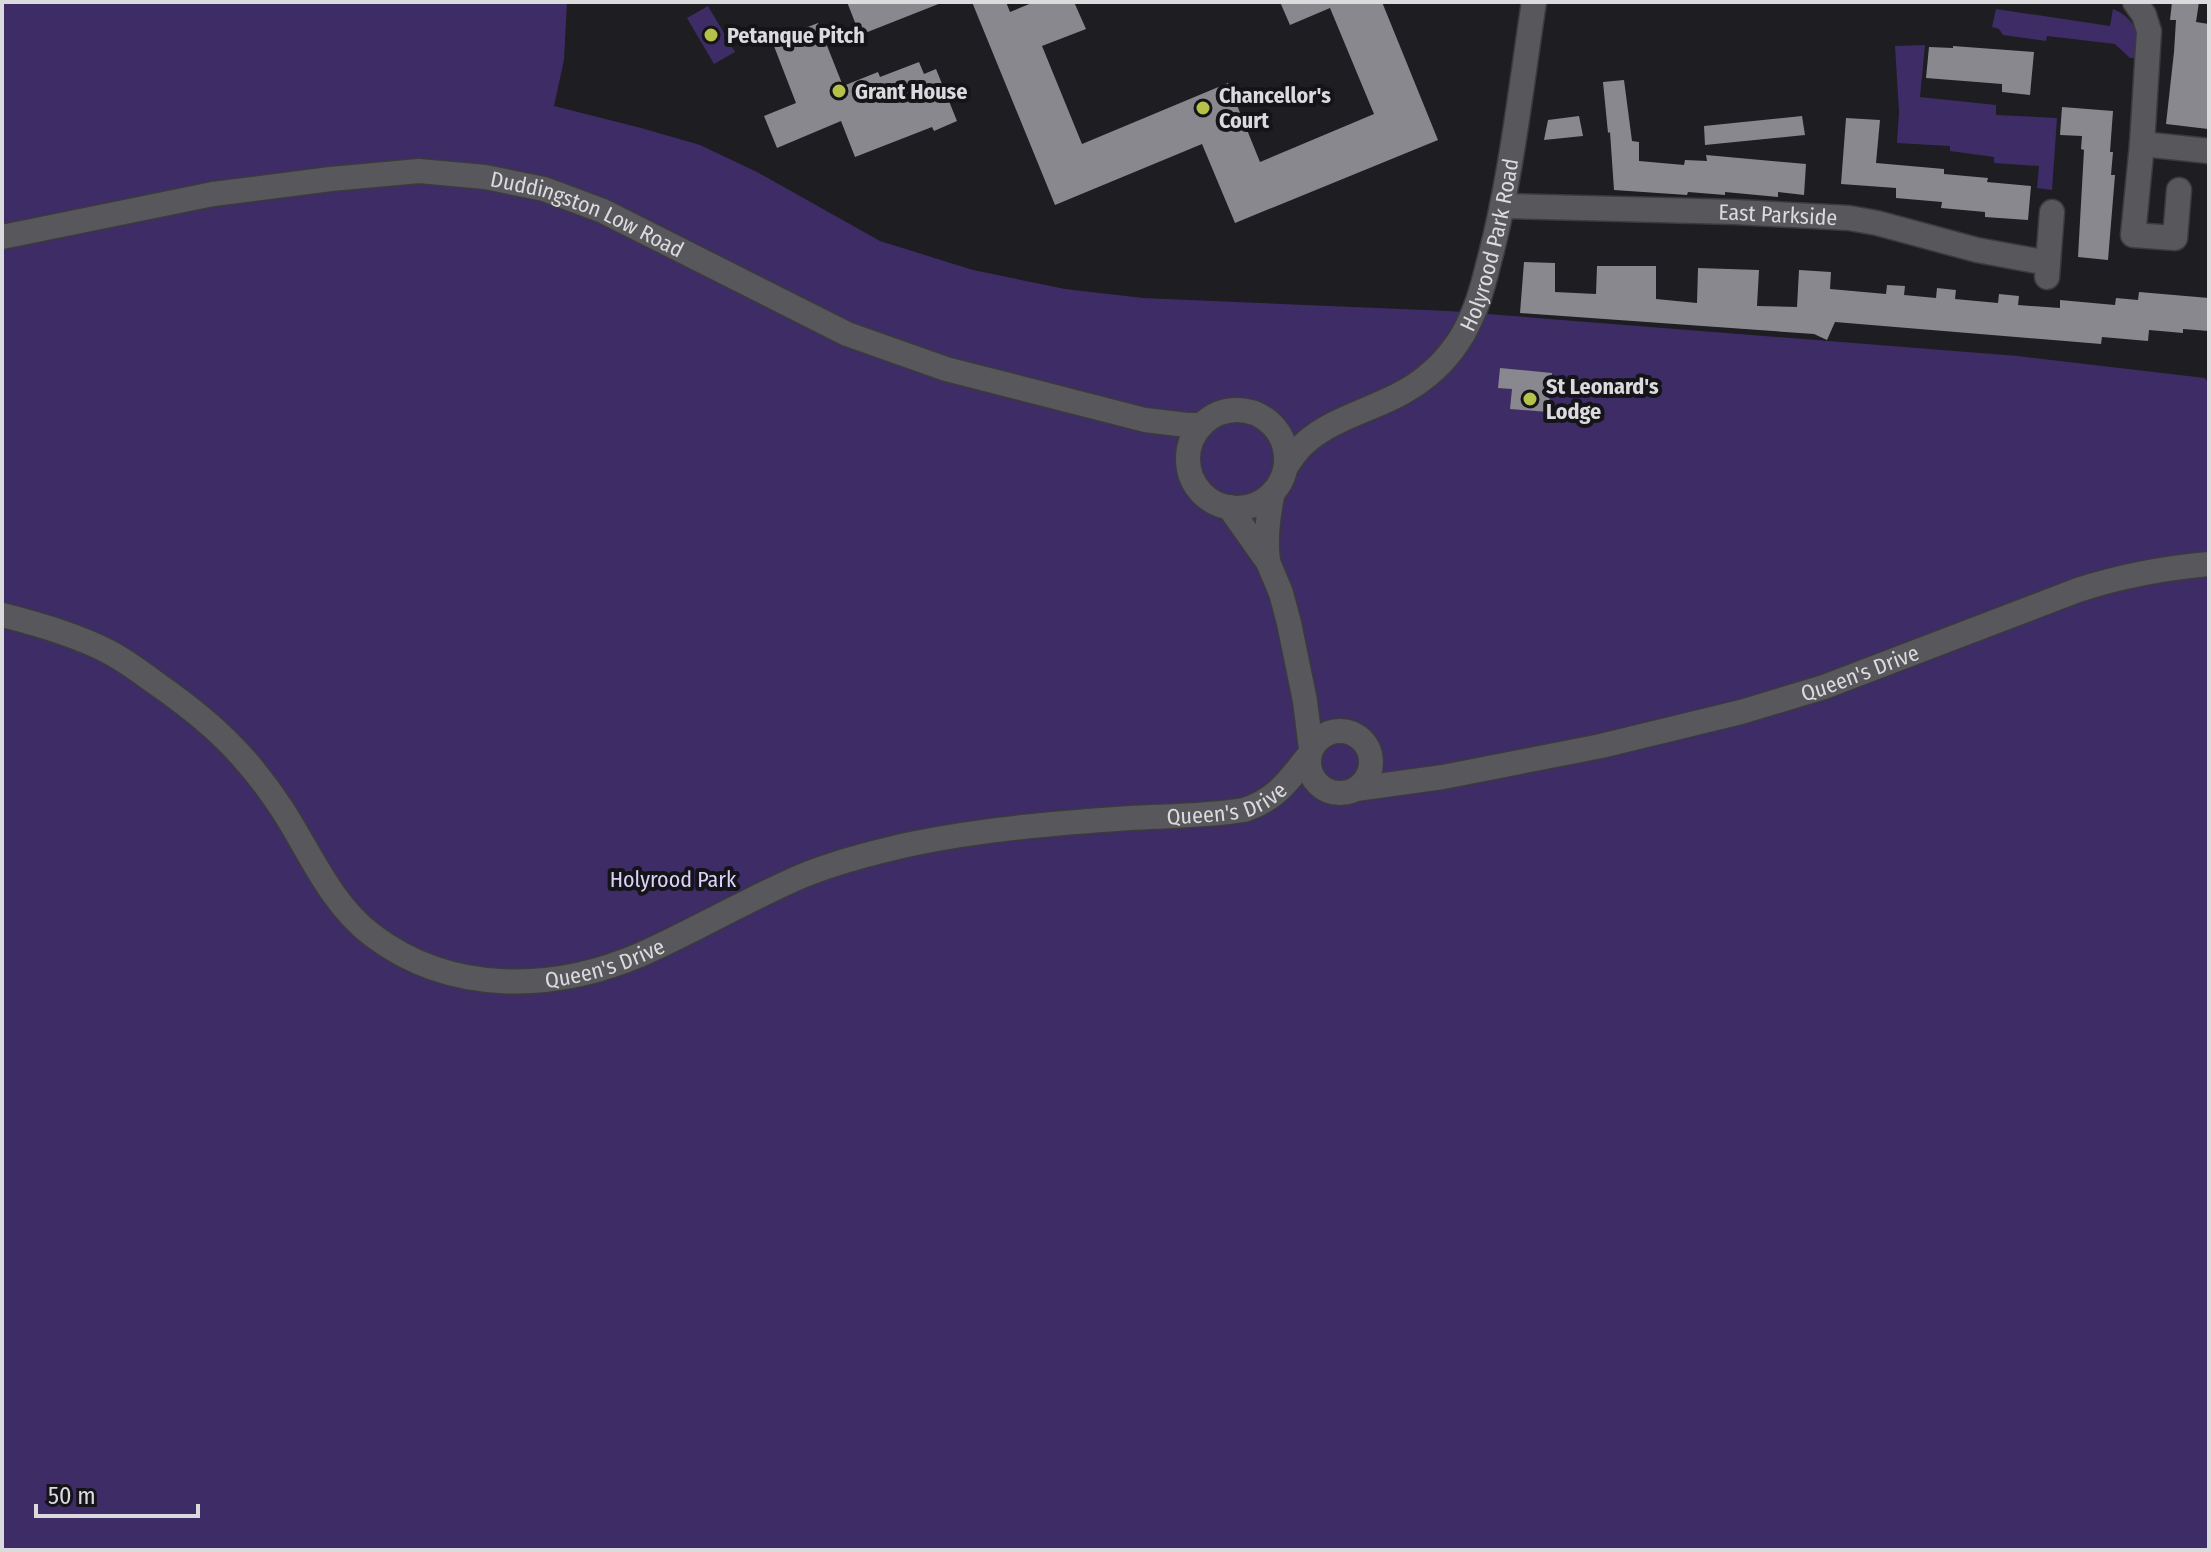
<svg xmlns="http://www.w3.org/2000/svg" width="2211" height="1552" viewBox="0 0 2211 1552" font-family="'Fira Sans Condensed',sans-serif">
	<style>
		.green { fill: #3e2c67 }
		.building { fill: #89888e }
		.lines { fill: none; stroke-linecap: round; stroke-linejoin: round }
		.minor-casing { stroke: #3b3a3d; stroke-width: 27 }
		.minor { stroke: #58575c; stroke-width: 24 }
		.poi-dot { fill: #b6c149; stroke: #151418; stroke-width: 3 }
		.labels { text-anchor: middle; stroke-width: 8; stroke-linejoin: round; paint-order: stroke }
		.poi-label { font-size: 22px; font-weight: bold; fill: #dbdadd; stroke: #151418; text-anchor: start }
		.street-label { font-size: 22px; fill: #dbdadd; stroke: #151418 }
		.park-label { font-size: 22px; fill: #dad2fa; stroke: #151418 }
	</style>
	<rect width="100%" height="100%" fill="#1e1d21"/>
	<g class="green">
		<polygon points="2,2 567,2 564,60 554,106 641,128 700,145 757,172 880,241 973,270 1065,289 1143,298 1449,311 2018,356 2205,378 2209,384 2209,1550 2,1550"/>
		<polygon points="708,6 735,52 714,64 687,18"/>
		<path d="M1996,9l114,17 3,-17c24,10 26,26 26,49h-9l-15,-14 -68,-8 -1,5 -43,-6 -4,-6 -7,-2z"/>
		<polygon points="1925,45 1920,97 1996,105 1996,115 2057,118 2052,190 2037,188 2039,166 1994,163 1994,157 1950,151 1950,146 1897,143 1899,112 1895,46"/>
	</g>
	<g class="building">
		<polygon points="847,2 941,2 941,3 860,35"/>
		<polygon points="972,2 1006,2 1010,12 1034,2 1074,2 1086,29 1042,46 1082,144 1228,83 1260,162 1374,114 1330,8 1290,25 1280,2 1382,2 1438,140 1235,223 1202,144 1055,205"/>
		<polygon points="2172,2 2199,2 2196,22 2209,24 2207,52 2209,52 2208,129 2166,124 2174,52 2176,20 2170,20"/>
		<polygon points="818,23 843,86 878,72 880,77 919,62 924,74 936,69 957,121 934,131 932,127 855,157 841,121 777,148 764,116 796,103 772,41"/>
		<polygon points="1953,46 2034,52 2030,95 2002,92 2002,84 1926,78 1929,47 1953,48"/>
		<polygon points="1624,80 1632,141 1639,142 1639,161 1684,165 1685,160 1707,161 1706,155 1806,164 1804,195 1778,192 1778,197 1725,192 1725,195 1688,192 1687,195 1614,190 1610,132 1608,133 1603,82"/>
		<polygon points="2062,107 2113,111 2110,152 2113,152 2111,175 2115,175 2108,260 2078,257 2084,150 2081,149 2082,136 2060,135"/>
		<polygon points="1579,116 1583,136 1544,140 1548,120"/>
		<polygon points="1802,116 1805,135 1705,145 1704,126"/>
		<polygon points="1846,118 1880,120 1876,163 1944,169 1944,174 1988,178 1987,182 2031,186 2028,220 1985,217 1985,212 1941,208 1942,202 1896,198 1896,188 1841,184"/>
		<polygon points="1524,262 1555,263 1555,292 1596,294 1597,266 1656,266 1656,299 1697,303 1698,268 1759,270 1757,306 1797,307 1799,270 1831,272 1830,289 1886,294 1887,285 1905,286 1904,295 1936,298 1937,288 1956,290 1955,299 1998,303 1999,294 2019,296 2018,305 2060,308 2060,300 2115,305 2116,298 2138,300 2139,292 2209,298 2209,331 2183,329 2183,333 2149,330 2148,341 2102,337 2101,344 1835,322 1827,340 1814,334 1520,313"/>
		<polygon points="1500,368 1552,373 1548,412 1510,409 1512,389 1498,388"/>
	</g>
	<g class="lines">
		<g class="minor-casing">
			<g id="minor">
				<polyline points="2135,2 2144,15 2149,31 2142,144 2209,151"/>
				<polyline points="2142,144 2133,235 2175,238 2179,190"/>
				<path id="s1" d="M1502,206l233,6 114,6 28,5 100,27 71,13 -1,14"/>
				<path id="s2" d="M2,237l211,-43 118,-15 88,-8 66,6 59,12 59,22 244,123 99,35 199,51 42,5h15"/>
				<polyline points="2048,263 2052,212"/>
				<circle cx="1237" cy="459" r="49"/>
				<path id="s3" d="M1286,467c5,-8 11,-17 19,-24 33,-30 86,-36 122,-67 18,-14 35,-36 44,-58 10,-20 14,-42 20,-64 21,-82 30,-168 43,-252"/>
				<polyline points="1229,507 1268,562 1281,593 1289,623 1305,701 1311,749"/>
				<path d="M1268,561c-3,-24 0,-46 5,-69"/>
				<path id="s4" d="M2,615c36,9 74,20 107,37 17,9 33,21 48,32 53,37 89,70 125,125 28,43 48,94 90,126 79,60 182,57 270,19 54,-24 106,-55 160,-78 34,-14 73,-24 109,-32 72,-15 146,-21 219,-26 38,-2 77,-2 114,-8 32,-10 45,-30 65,-55"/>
				<circle cx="1340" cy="762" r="31"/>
				<path id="s5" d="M1356,789l87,-12 158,-31 140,-34 83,-25 254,-97c43,-14 86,-22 131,-26"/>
			</g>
		</g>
		<use href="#minor" class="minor"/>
	</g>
	<g class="poi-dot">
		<circle cx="711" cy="35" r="8"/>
		<circle cx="839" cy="91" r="8"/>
		<circle cx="1203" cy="108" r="8"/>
		<circle cx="1530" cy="399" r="8"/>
	</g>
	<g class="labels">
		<g class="poi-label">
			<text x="727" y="43">Petanque Pitch</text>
			<text x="855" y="99">Grant House</text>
			<text x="1219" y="103">Chancellor's<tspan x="1219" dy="25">Court</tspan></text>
			<text x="1546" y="394">St Leonard's<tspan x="1546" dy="25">Lodge</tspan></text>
		</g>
		<g class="street-label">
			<text dy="8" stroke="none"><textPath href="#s1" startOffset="276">East Parkside</textPath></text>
			<text dy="8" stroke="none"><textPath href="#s2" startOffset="598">Duddingston Low Road</textPath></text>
			<text dy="8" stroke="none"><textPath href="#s3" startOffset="320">Holyrood Park Road</textPath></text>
			<text dy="8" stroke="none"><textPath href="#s5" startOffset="518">Queen's Drive</textPath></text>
			<text dy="8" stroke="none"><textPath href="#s4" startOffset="1400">Queen's Drive</textPath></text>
			<text dy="8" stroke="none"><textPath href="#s4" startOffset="750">Queen's Drive</textPath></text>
		</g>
		<g class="park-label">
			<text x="673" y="887">Holyrood Park</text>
		</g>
	</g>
	<rect width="2211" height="1552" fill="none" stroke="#dbdadd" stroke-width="8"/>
	<path d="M36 1504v12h162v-12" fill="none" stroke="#dbdadd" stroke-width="4"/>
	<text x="48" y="1504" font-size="24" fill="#dbdadd" stroke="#151418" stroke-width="6" paint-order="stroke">50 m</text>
</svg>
